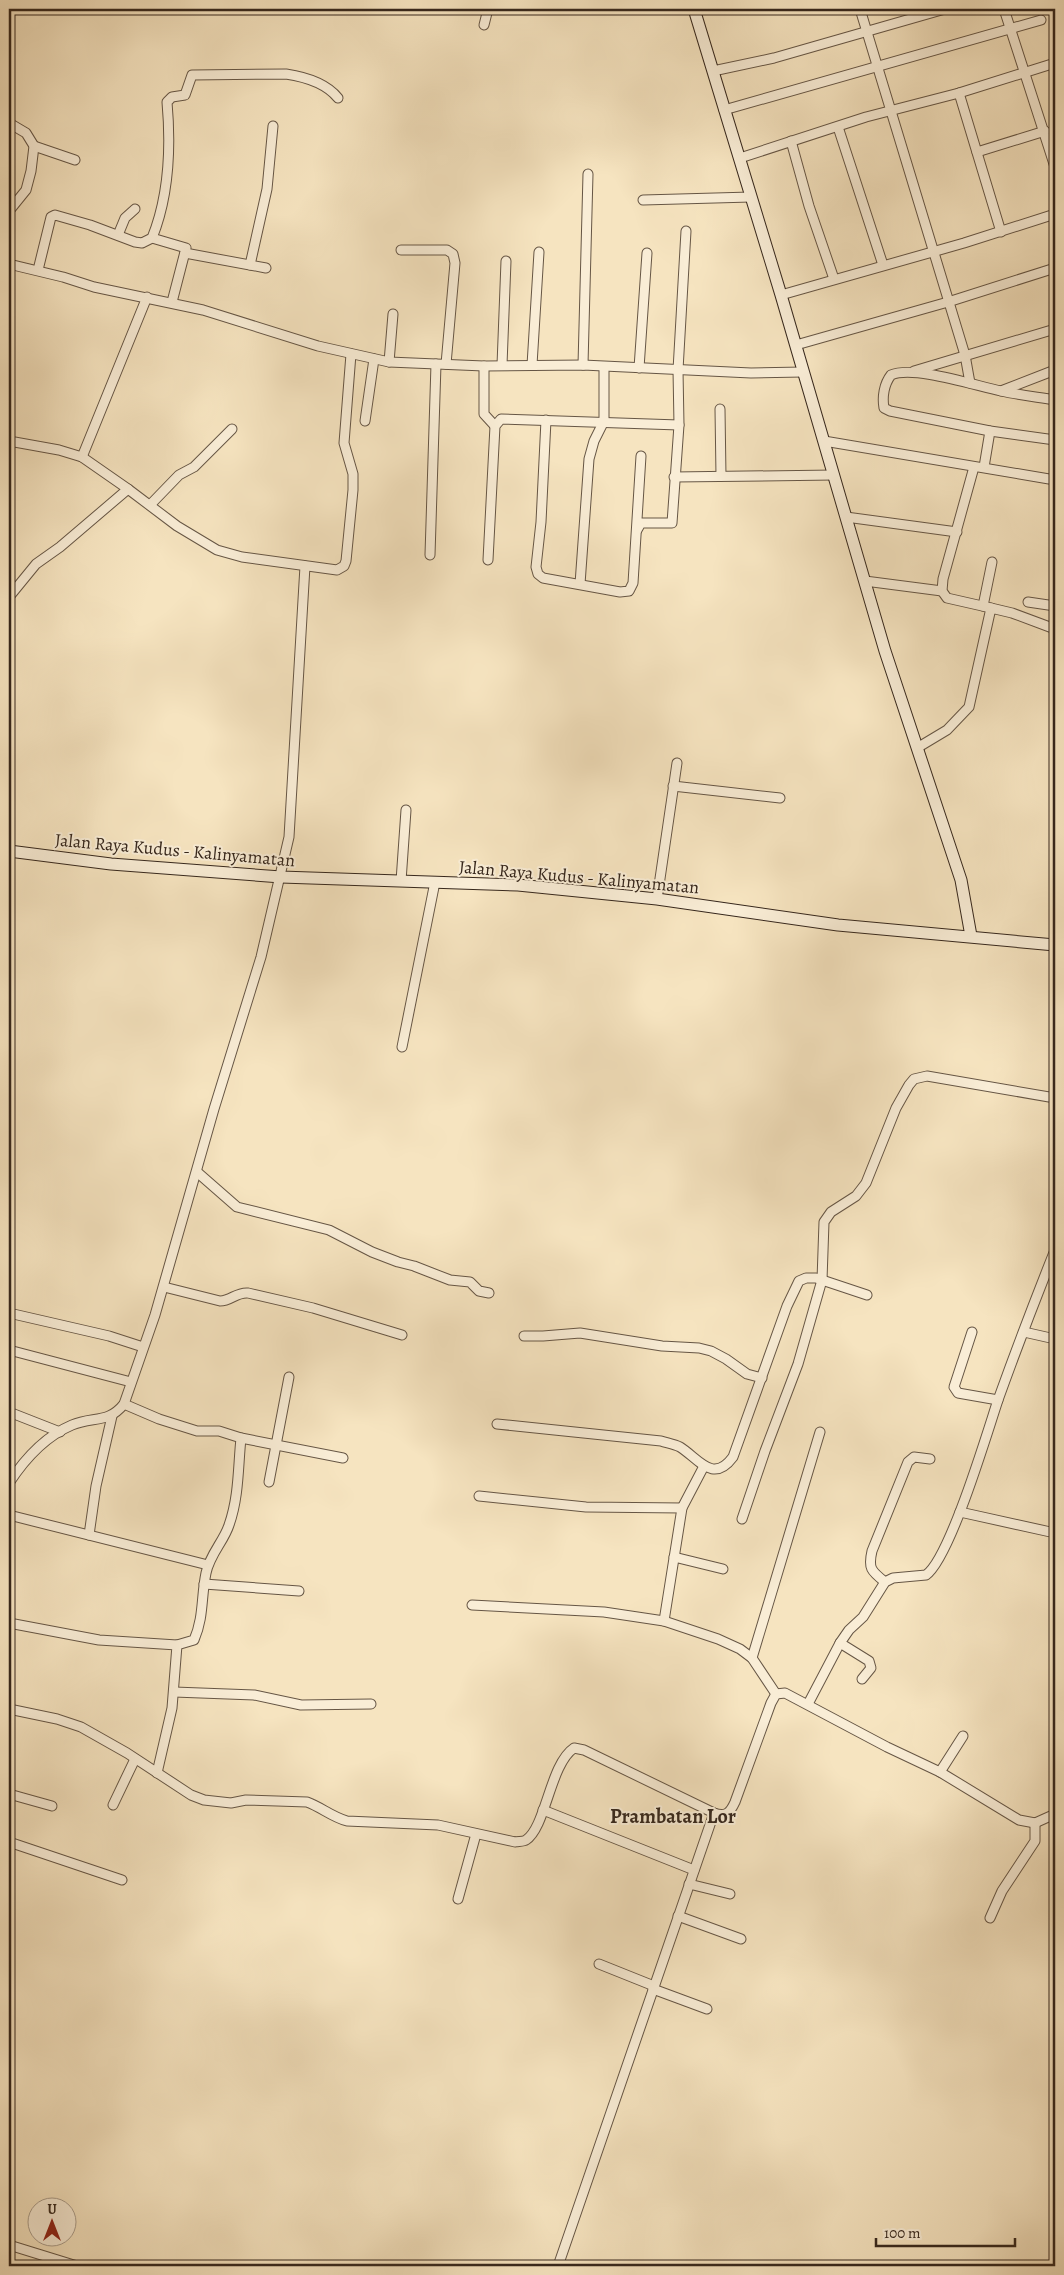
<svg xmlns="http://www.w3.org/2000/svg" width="1064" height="2275" viewBox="0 0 1064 2275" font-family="Alegreya,serif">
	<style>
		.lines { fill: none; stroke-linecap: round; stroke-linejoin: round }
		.street-casing { stroke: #665645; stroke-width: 11 }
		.secondary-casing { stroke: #36271c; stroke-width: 13 }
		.street { stroke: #f9edd6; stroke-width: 9 }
		.secondary { stroke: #f9edd6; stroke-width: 11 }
		.labels { text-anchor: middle; stroke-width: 4; stroke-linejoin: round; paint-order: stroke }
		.street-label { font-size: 18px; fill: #36271c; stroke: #f9edd6 }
		.quarter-label { font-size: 20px; font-weight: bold; fill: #36271c; stroke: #f9edd6 }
	</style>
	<rect width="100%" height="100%" fill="#f6e4c0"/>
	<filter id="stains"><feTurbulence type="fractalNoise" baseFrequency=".004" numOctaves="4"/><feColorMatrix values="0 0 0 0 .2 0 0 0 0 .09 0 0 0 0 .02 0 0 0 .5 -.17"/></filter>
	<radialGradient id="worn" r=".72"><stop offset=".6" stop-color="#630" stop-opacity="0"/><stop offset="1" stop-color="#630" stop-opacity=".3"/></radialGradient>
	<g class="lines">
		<g class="street-casing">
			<g id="street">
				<polyline points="860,9 965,355 970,383"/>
				<polyline points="1004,9 1055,167"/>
				<polyline points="484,25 488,9"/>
				<polyline points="713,71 774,58 945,9"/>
				<polyline points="959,93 1001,232"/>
				<polyline points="724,110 1041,20"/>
				<polyline points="9,123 26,133 34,146 31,171 26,190 9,211"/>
				<polyline points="838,127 883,265"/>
				<polyline points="791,141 809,206 834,279"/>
				<polyline points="34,146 75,160"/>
				<polyline points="977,152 1045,131"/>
				<polyline points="740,158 866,117 959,93 1055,63"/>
				<polyline points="643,200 751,197"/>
				<polyline points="118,235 125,218 135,209"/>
				<polyline points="152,238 186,248 172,302"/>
				<polyline points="401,250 447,250 453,254 455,263 446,364"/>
				<polyline points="185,253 266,268"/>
				<polyline points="9,264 63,277 94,287 203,310 318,346 389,362 484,366 583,365 751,373 803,372"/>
				<polyline points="250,265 267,189 273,126"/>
				<path d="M38,270l13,-53 4,-2 35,10 45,17 7,1 10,-5c17,-42 19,-91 15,-136l5,-5 13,-2 7,-20 94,-1c20,3 40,9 52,24"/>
				<polyline points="781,295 964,243 1055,214"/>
				<polyline points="796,345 948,302 1055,268"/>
				<polyline points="389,362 393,314"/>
				<polyline points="502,365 506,261"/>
				<polyline points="532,365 539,252"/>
				<polyline points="583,365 588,174"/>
				<polyline points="484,366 484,414 495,426"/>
				<polyline points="639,368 647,253"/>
				<polyline points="914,371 1055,329"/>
				<polyline points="1001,391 1055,370"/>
				<path d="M1055,400c-18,-3 -36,-5 -54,-9 -25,-5 -87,-26 -110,-16 -7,9 -9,22 -7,33l6,3 100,20 65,9"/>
				<polyline points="720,409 721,476"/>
				<polyline points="546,420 541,522 536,567 538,574 543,578 620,592 629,591 633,583 641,456"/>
				<polyline points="365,421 374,359"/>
				<polyline points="9,441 59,450 82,457 128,489 177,526 217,550 242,557 337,570 344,566 346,561 353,490 353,474 344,443 351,354"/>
				<polyline points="824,441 1055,480"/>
				<polyline points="82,457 147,297"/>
				<polyline points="974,467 943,579 942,591 947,598 991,608"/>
				<polyline points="984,467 990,431"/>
				<polyline points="674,477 834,475"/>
				<polyline points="150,505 179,475 194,467 232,429"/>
				<polyline points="846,517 957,532"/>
				<polyline points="637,530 641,523 672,523 679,425 678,370 686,231"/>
				<polyline points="430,555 436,364"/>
				<polyline points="488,560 495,426 501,419 679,425"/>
				<polyline points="865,581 942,591"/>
				<polyline points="580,584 589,459 594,441 604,421 604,368"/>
				<polyline points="9,597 36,564 60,547 128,489"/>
				<polyline points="1028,602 1055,606"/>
				<polyline points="983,606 992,562"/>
				<polyline points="917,748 947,730 969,707 991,608 1012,613 1055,629"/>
				<polyline points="673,786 780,798"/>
				<polyline points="401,881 406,810"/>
				<polyline points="657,899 677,763"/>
				<polyline points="402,1047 435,882"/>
				<polyline points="197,1172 237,1207 329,1230 372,1252 398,1262 414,1266 450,1280 470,1282 479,1291 489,1293"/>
				<path d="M164,1287l56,14c11,0 16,-9 28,-8l65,15 89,27"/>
				<polyline points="9,1313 109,1336 143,1347"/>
				<polyline points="972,1332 954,1387 958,1393 998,1400"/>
				<polyline points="1024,1332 1055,1339"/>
				<polyline points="524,1336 543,1336 580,1333 662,1346 699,1348 711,1351 726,1359 747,1374 762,1378"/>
				<polyline points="9,1350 131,1382"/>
				<path d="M124,1404l35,15 38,12h22l22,7c-3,29 -2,59 -12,87 -5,16 -19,29 -23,48 -5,24 -2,44 -12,67l-17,5"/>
				<polyline points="9,1412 60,1432"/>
				<path d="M497,1424l164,17c6,2 13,3 19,6 19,12 33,37 53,10l54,-151 12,-25 7,-3h10l51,17"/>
				<polyline points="241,1438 343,1458"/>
				<polyline points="269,1482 289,1377"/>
				<path d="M9,1483c15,-23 37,-47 63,-58 21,-9 36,-1 52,-21l31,-89 59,-206 47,-152 28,-120 16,-271"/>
				<polyline points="479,1496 586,1507 682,1508"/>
				<polyline points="960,1512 1055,1533"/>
				<polyline points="9,1515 208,1565"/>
				<polyline points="742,1519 765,1451 798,1364 822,1280 824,1222 831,1212 856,1196 866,1183 896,1108 909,1085 914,1079 927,1076 1055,1098"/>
				<polyline points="89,1535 96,1486 112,1416"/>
				<polyline points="674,1557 723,1569"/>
				<path d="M885,1582c-14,-11 -17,-14 -13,-31l36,-89 6,-5 16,2"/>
				<polyline points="204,1584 299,1591"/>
				<polyline points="472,1605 604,1612 664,1621 718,1639 740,1649 752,1658 776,1694"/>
				<polyline points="664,1621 682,1508 704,1466"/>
				<polyline points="9,1623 99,1640 177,1645 172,1708 157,1773"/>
				<polyline points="840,1643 869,1661 871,1668 862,1679"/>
				<polyline points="752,1658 820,1432"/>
				<polyline points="174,1692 254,1695 301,1705 371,1704"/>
				<path d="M808,1704l32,-61 9,-13 14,-13 22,-35 8,-4 33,-3c24,-17 61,-142 72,-175 18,-50 37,-100 57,-150"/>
				<path d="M9,1709l48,10 24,8 46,26 64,42 13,5 27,3 15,-3 61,2c14,5 25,15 40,19l91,4 77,17c3,-1 8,0 11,-2 20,-13 24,-76 48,-92l10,2 130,63c12,4 16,0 21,-11l36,-99 5,-9 9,-1 102,54 53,25 79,48 16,3 20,-9"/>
				<polyline points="940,1772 963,1736"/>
				<polyline points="9,1794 52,1806"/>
				<polyline points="113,1805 135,1759"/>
				<polyline points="543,1810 694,1870"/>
				<polyline points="9,1842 122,1880"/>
				<polyline points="689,1884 730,1894"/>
				<polyline points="458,1899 476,1834"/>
				<polyline points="678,1916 741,1939"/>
				<polyline points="990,1918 1002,1891 1035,1841 1035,1823"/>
				<polyline points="599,1964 654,1986"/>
				<polyline points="653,1989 707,2009"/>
				<polyline points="9,2245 77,2266"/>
				<polyline points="558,2266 714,1813"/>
			</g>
		</g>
		<g class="secondary-casing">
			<g id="secondary">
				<polyline points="694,9 781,295 885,651 961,880 971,936"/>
				<polyline points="9,851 111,864 281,877 518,885 657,899 838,925 1055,945"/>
			</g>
		</g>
		<use href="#street" class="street"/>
		<use href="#secondary" class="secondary"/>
	</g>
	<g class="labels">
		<g class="street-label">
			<text transform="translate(175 850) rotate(5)" y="6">Jalan Raya Kudus - Kalinyamatan</text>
			<text transform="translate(579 877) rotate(5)" y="6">Jalan Raya Kudus - Kalinyamatan</text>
		</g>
		<g class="quarter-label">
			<text x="673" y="1823">Prambatan Lor</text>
		</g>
	</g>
	<rect width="1064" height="2275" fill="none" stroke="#f6e4c0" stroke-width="30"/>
	<rect x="10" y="10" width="1044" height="2255" fill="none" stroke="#36271c" stroke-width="2.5"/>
	<rect x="15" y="15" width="1034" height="2245" fill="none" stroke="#36271c"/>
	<g transform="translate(52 2222)"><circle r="24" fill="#f9edd6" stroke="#ab9e8c"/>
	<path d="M0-4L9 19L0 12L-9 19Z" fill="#8f2418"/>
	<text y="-8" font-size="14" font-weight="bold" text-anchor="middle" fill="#36271c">U</text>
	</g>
	<path d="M876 2238v8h139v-8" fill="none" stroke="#36271c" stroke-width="2.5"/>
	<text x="884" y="2238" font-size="15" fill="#36271c" stroke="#f9edd6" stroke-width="4" paint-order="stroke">100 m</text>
	<rect width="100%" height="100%" filter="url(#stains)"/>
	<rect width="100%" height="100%" fill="url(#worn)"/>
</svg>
